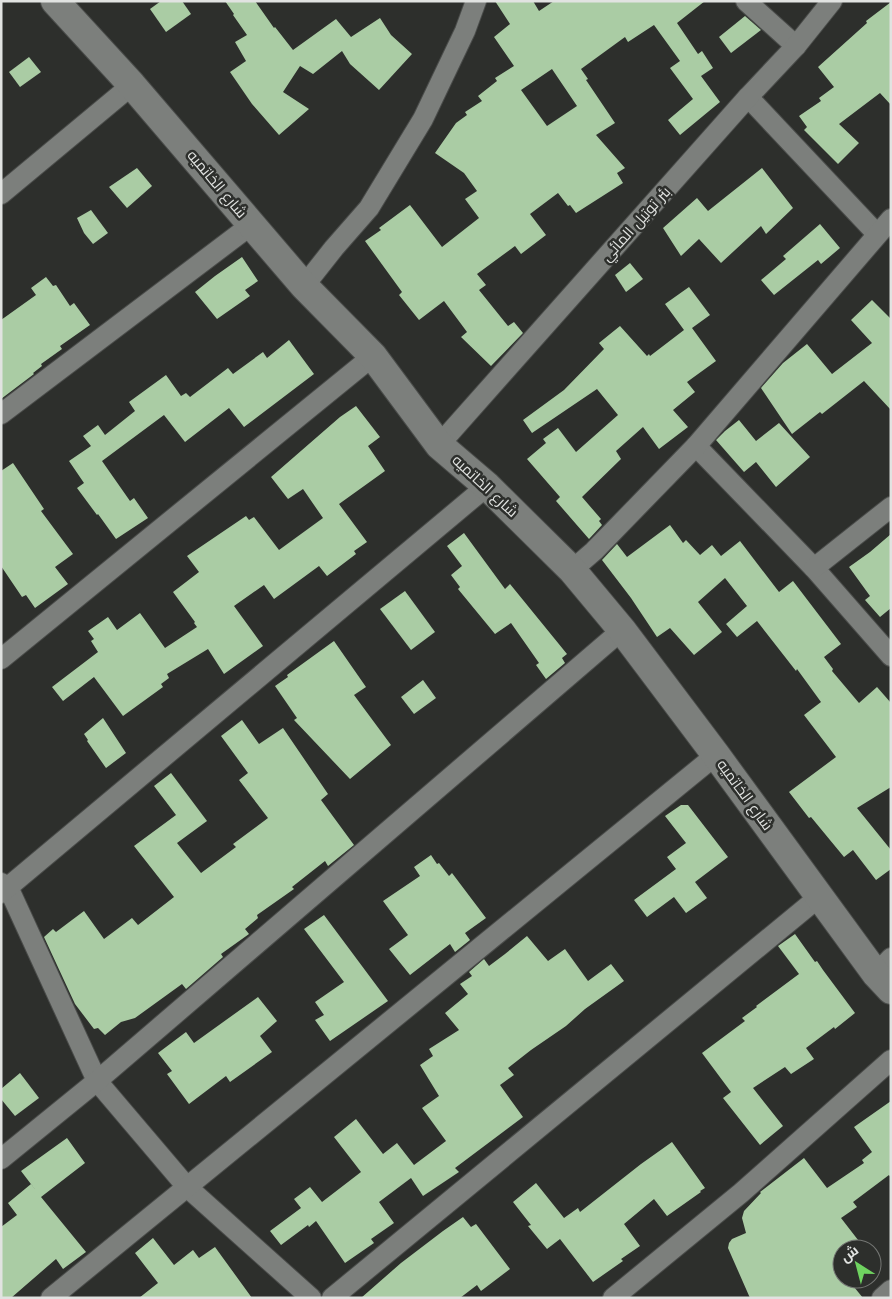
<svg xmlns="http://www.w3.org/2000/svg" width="892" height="1299" viewBox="0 0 892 1299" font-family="'Work Sans',Cairo,sans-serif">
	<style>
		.building { fill: #aacca4; fill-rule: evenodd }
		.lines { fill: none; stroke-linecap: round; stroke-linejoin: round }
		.street-casing { stroke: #4a4c4a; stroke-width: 22 }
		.secondary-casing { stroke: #4a4c4a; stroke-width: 30 }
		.street { stroke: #7c7f7c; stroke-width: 20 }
		.secondary { stroke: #7c7f7c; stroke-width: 28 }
		.labels { text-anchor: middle; stroke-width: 5; stroke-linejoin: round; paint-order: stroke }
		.street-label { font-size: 15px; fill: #e1e3e1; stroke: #2d2f2c }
	</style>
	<rect width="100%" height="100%" fill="#2d2f2c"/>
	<g class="building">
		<polygon points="161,1 182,1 191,14 166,32 150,9"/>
		<polygon points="225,1 255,1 274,28 275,27 293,50 336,19 351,37 380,18 391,35 412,54 379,90 350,64 342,51 313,74 300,66 283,92 309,109 279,135 252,104 230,72 246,61 235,42 247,35 233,15 234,14"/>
		<path d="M495,1h38l6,10 15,-10h151l-28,22 21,31 4,-3 11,17 -12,8 19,26 -40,33 -12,-15 25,-21 -23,-31 10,-7 -26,-36 -26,17 -3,-5 -44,32 7,10 -2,1 29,43 -19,12 29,33 -8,5 6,10 -47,30 -6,-8 -2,1 -10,-13 -28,21 16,21 -25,19 -6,-8 -38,28 9,11 -7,5 29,36 6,-4 9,11 -32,33 -30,-29 6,-5 -23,-31 -25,19 -20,-25 3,-3 -37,-51 16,-11 -2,-2 31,-23 32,42 37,-29 -14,-19 12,-8 -13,-18 -29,-20 21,-30 11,-8 -2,-3 17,-11 -4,-5 19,-15 -2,-3 19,-12 -20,-29 16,-13zM552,69l25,37 -30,20 -26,-36z"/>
		<polygon points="891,2 891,105 880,93 839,124 859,143 838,164 804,130 807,127 799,116 821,101 819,98 834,87 818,67 867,23 866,21"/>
		<polygon points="745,16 761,30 731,53 719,37"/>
		<polygon points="29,57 41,72 20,87 9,72"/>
		<polygon points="137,168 152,186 127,208 109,187"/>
		<polygon points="762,168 793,208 766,234 761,226 721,263 699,239 681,256 663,228 697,198 708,211"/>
		<polygon points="91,210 108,233 93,244 84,233 77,218"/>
		<polygon points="820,224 840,248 821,264 818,260 774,295 761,280 786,259 783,256"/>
		<polygon points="242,257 258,281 245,290 250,296 217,319 195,292 215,276"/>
		<polygon points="630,263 643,279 626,292 615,275"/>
		<polygon points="46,277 53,286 56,285 70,306 74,303 90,325 60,346 62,349 41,364 42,366 33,373 34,374 1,399 1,320 36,295 31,288"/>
		<polygon points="689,287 710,315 692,328 716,361 687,382 695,392 673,410 688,427 659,449 643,427 616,451 621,459 582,497 601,519 599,521 602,525 589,539 556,501 560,497 527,459 546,443 543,439 558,428 576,452 618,415 597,389 532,433 523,420 564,390 604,349 599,343 620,326 647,356 649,354 650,356 684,330 665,304"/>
		<polygon points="872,300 891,319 891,410 864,381 822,414 820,412 792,434 761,388 783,363 807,344 832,374 872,343 851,320"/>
		<polygon points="289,340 314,374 244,427 229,408 185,442 164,415 102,461 130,501 134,498 148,518 116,539 98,514 97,515 77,488 84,483 69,461 91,446 83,436 98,425 105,435 135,411 129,402 166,375 181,396 186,393 190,397 228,368 233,374 263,352 267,358"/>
		<polygon points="356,406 380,437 368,446 385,471 339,504 367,542 354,551 356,554 327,576 319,566 274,599 264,585 234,606 263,646 224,674 208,649 167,674 169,678 161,684 163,687 123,716 94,677 63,701 52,687 98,652 91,641 94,639 88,631 108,617 117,630 140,613 165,648 197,627 194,623 195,622 173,592 199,572 187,556 246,516 249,520 254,517 279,550 323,518 303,489 288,499 271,477 340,417"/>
		<polygon points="739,420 756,441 779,423 810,457 776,487 756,462 744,472 716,440 725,431"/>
		<polygon points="13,463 44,509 41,511 73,554 55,567 68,584 35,608 26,595 22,597 1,566 1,471"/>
		<polygon points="670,525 683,543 686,540 700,555 712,545 721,556 740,541 779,592 793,581 841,644 824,657 833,669 832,671 859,703 877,687 891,703 891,787 857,808 891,850 891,869 876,880 853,850 844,857 811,817 809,818 789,792 836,757 804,715 821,702 797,669 796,671 757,621 737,637 726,624 747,606 725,578 698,602 722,632 694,655 670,628 657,637 631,598 602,560 617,544 627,557"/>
		<polygon points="464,533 505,589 510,584 567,654 562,658 565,663 546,679 536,665 539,663 511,623 495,634 458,589 460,587 451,575 462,566 447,546"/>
		<polygon points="891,534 891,608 880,617 865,600 870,596 849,567 870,552"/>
		<polygon points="405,591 435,632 411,650 380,609"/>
		<polygon points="334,641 366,687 354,695 391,745 350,779 294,720 297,718 275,686 288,677 287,675"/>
		<polygon points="423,680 436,698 414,714 401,697"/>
		<polygon points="103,718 126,753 106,768 87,741 88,740 84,734"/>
		<polygon points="242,720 259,744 283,728 328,794 321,800 354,845 328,866 325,861 292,887 294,889 257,915 258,918 245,929 249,934 221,954 223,957 186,989 182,984 135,1018 121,1022 105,1035 98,1028 94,1029 75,1004 44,937 53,929 56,932 84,911 104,939 132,918 138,925 174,897 134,846 176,815 154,786 171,773 207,821 177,843 201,873 236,847 233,844 268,818 239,780 248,773 221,736"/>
		<polygon points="681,805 688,805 728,857 695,882 707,898 686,913 674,897 647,917 634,900 676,869 667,857 686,843 665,816"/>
		<polygon points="431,855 437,864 439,863 449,876 452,873 486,918 465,933 470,940 455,952 450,944 410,975 389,949 408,935 383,901 420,876 414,867"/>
		<polygon points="324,915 388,1001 330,1041 315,1020 324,1015 315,1002 344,982 304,929"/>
		<polygon points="795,934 815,962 817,961 823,970 855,1013 835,1029 834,1027 806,1048 814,1059 791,1074 785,1067 753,1088 783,1126 760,1145 723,1098 731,1092 702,1053 745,1021 742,1018 757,1007 756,1006 799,974 778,946"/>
		<polygon points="527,936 548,961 565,949 588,981 611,964 624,981 585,1009 566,1026 531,1050 508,1068 514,1075 500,1085 523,1117 455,1168 459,1172 423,1196 411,1178 379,1202 394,1223 371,1239 374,1243 345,1263 316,1221 309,1227 308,1225 281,1245 270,1231 301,1208 294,1199 310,1187 322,1202 361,1172 334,1137 356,1119 383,1154 397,1143 414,1165 446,1141 422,1108 439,1096 420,1065 433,1056 429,1049 459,1030 445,1013 468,994 460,984 472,976 469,972 484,959 489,966 505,954"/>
		<polygon points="258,997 277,1021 260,1036 272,1052 230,1082 226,1076 189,1104 167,1074 172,1071 158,1053 186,1032 194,1043"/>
		<polygon points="20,1073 39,1098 15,1116 1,1099 1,1089"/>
		<polygon points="891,1101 891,1178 889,1175 853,1202 857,1207 841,1218 865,1249 842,1249 842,1279 854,1279 850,1282 863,1298 750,1298 728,1248 729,1243 732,1239 746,1233 742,1218 744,1211 761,1193 760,1192 804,1158 827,1188 864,1163 862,1160 872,1152 854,1127"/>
		<polygon points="67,1138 85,1163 41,1197 86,1252 63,1269 56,1259 11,1298 1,1298 1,1227 17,1215 8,1203 31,1184 37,1192 21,1171"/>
		<polygon points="672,1142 705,1188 700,1191 701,1192 667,1216 654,1199 624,1224 640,1246 621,1259 623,1261 593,1282 560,1239 547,1249 528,1226 531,1225 513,1202 536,1183 564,1218 578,1208 580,1212 641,1164"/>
		<polygon points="463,1217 471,1227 476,1224 510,1269 481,1291 477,1285 460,1298 361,1298 401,1263 443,1231"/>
		<polygon points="153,1238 174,1265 193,1250 199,1258 215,1247 252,1298 139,1298 158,1283 135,1253"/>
	</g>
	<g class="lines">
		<g class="street-casing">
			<g id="street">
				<polyline points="746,1 796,46"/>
				<polyline points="748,97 877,234"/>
				<polyline points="1,194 132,85"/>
				<polyline points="304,286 334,248 369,208 423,119 465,31 476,1"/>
				<polyline points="1,414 251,225"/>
				<polyline points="439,445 748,97 796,46 832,1"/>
				<polyline points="696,446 814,568 891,656"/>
				<polyline points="814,568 891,507"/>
				<polyline points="572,570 594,551 696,446 891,219"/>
				<polyline points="1,659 373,356"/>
				<polyline points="1,883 8,887 97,1081 187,1187 311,1298"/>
				<polyline points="1,893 487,486"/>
				<polyline points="876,974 891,958"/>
				<polyline points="1,1159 97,1081 622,630"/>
				<polyline points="51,1298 716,755"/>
				<polyline points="332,1298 819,897"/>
				<polyline points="613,1298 741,1193 891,1060"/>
				<polyline points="882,1298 891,1290"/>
			</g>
		</g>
		<g class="secondary-casing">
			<polyline id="secondary" points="55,1 132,85 304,286 373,356 439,445 487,486 572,570 622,630 716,755 876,974 891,990"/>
		</g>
		<use href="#street" class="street"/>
		<use href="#secondary" class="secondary"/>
	</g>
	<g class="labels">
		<g class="street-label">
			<text transform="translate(217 184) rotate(50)" y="5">شارع الخاتميه</text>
			<text transform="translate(636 224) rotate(-48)" y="5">بئر توتيل المائي</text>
			<text transform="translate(485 486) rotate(43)" y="5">شارع الخاتميه</text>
			<text transform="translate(745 795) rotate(54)" y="5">شارع الخاتميه</text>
		</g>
	</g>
	<rect width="892" height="1299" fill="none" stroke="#e1e3e1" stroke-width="5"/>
	<g transform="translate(857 1264) rotate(324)"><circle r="24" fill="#2d2f2c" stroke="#757774"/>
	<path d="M0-4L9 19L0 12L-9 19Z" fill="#6fd360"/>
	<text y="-8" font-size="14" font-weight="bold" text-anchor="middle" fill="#e1e3e1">ش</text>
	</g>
</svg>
